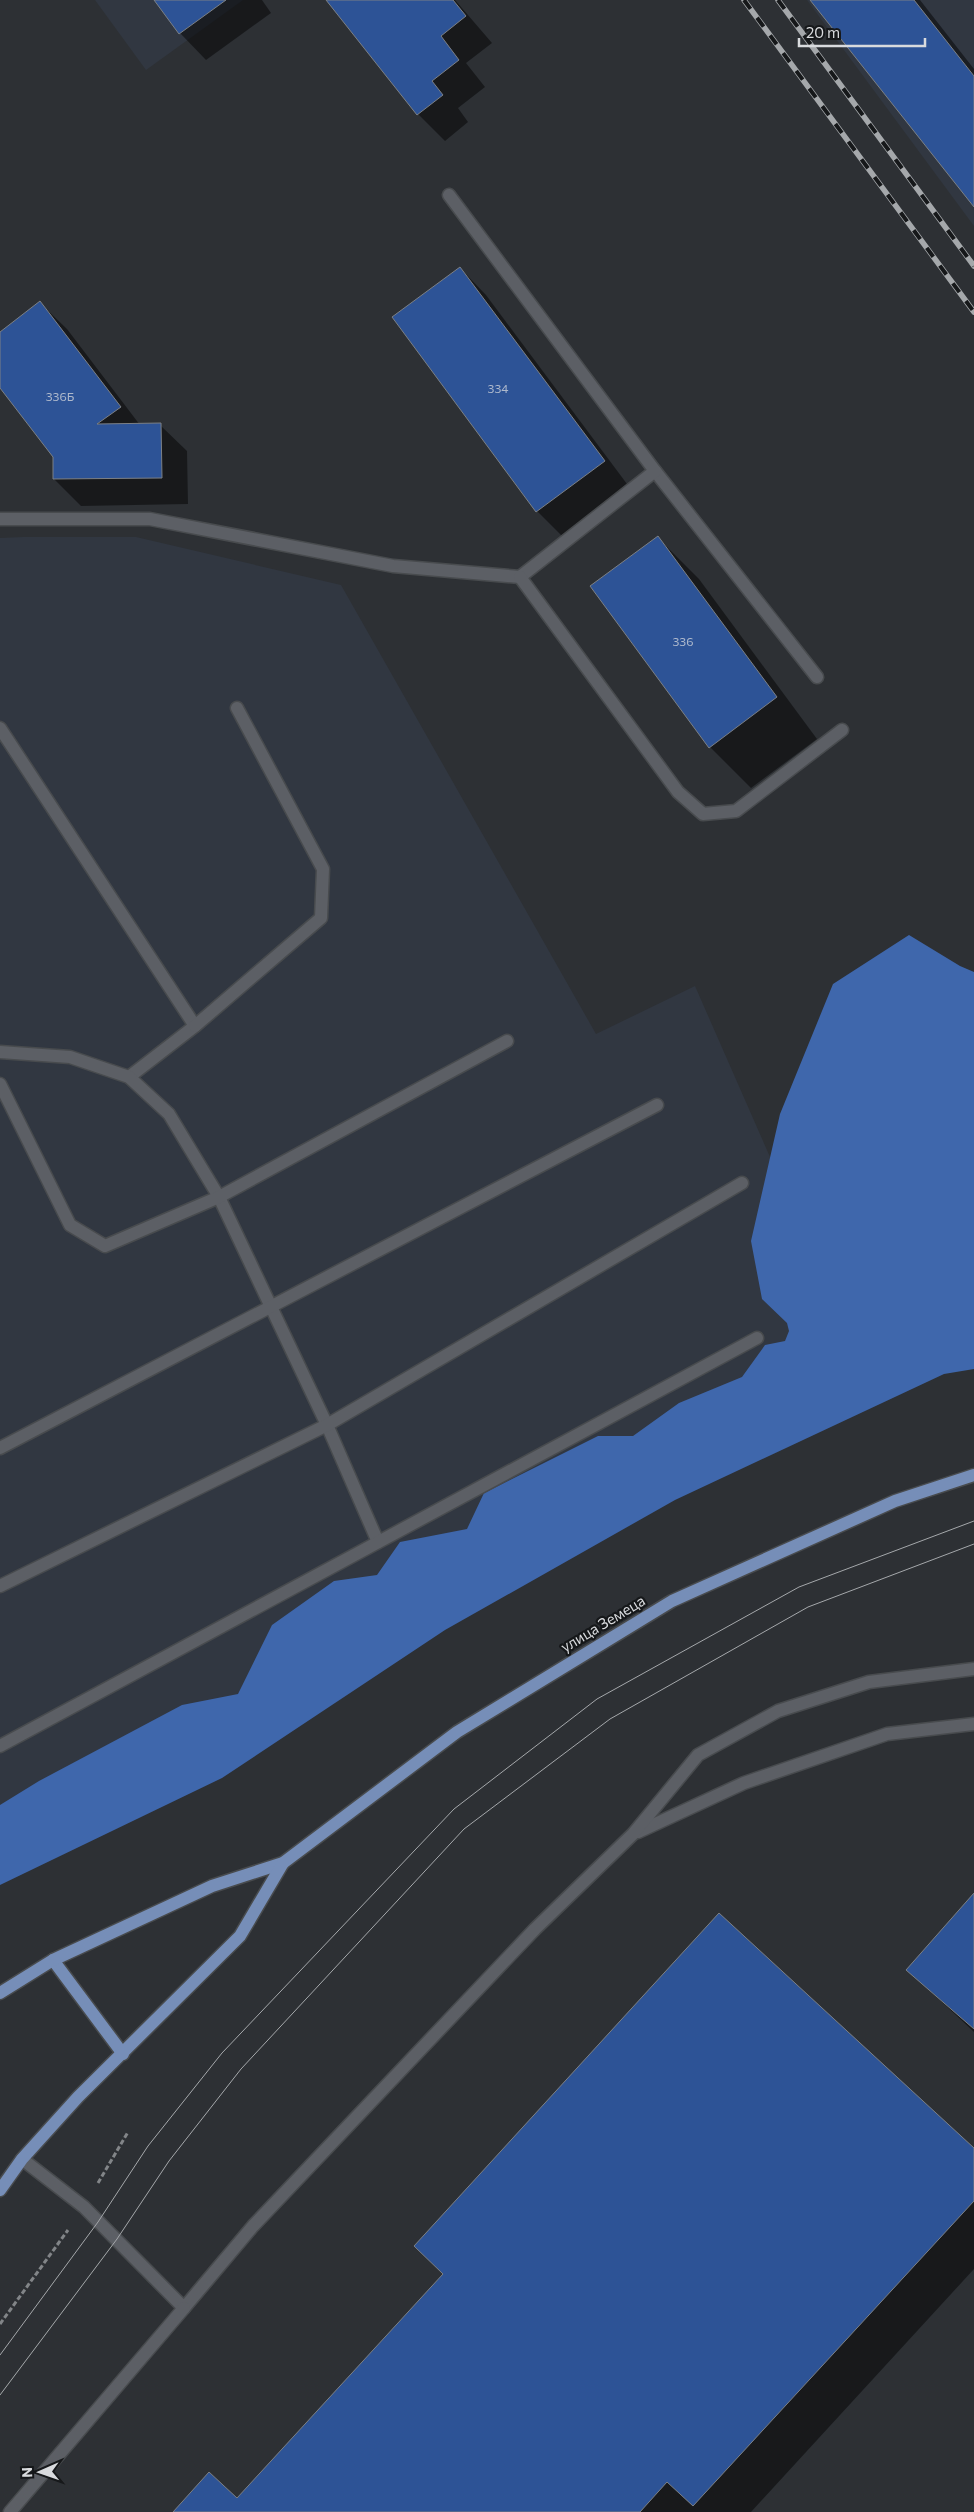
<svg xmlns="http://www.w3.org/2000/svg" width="974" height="2512" viewBox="0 0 974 2512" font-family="Commissioner,sans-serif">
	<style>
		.built { fill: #313741 }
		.forest { fill: #3f67ac }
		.shadow { fill: #0007 }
		.building { fill: #2d5396; stroke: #7c8085 }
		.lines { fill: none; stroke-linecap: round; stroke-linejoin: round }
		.minor-casing { stroke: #484b4e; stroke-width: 15 }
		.major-casing { stroke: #484b4e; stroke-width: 15 }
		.path { stroke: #828588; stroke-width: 3; stroke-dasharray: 5 2.5; stroke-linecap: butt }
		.minor { stroke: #5c5f65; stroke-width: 12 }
		.major { stroke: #768eb8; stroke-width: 12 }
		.tram { stroke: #a5a8ab; stroke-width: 1 }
		.rail-casing { stroke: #a5a8ab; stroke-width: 5.5 }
		.rail { stroke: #16181a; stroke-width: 4; stroke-dasharray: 11; stroke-linecap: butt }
		.labels { text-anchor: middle; stroke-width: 4.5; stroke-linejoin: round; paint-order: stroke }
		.number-label { font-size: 12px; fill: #aeb9cc }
		.street-label { font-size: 15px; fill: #d9dbde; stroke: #16181a }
	</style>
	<rect width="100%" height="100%" fill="#2d3034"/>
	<g class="built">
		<polygon points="95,0 243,0 146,70"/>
		<polygon points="807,0 974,0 974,226"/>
		<polygon points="23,537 136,537 341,585 596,1034 695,986 863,1369 0,1831 0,538"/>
	</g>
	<polygon class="forest" points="909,935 960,966 974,972 974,1369 944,1374 675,1500 445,1630 222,1778 0,1885 0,1805 39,1781 182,1705 238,1694 272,1625 334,1581 377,1575 400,1542 467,1529 484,1493 598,1436 633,1436 679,1403 742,1377 765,1345 785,1341 789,1331 787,1323 762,1299 751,1241 780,1114 833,984"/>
	<g class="shadow">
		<polygon points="156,0 262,0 271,13 206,60 180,33"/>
		<polygon points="328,0 455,0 492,43 466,63 485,87 458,108 468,122 445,141 418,114"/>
		<polygon points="812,0 920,0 974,69 974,205"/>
		<polygon points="460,268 486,295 630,488 563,537 537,511"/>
		<polygon points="40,303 67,329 140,425 160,425 187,451 188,504 81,506 54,479 54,457 0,386 0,333"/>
		<polygon points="658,538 699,579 817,739 751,788 710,747"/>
		<polygon points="974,1894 974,2032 908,1970"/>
		<polygon points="974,2149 974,2269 751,2512 174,2512 237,2500"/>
	</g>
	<g class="building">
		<polygon points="154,0 226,0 179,34"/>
		<polygon points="326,0 453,0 466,16 441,36 459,60 432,81 443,95 417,115"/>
		<polygon points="810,0 914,0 974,76 974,207"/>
		<polygon points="460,267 605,461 536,512 392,317"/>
		<polygon points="40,301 121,407 97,424 161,423 162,478 53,479 53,457 0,388 0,332"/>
		<polygon points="658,536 777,697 709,748 590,586"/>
		<polygon points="974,1893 974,2029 906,1970"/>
		<polygon points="719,1913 974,2148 974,2201 693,2506 667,2482 640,2512 173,2512 209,2472 237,2498 443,2274 414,2246"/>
	</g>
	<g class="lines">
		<g class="minor-casing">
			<g id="minor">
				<polyline points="655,471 817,677"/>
				<polyline points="0,519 150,519 393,566 520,577 655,471 449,195"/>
				<polyline points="520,577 678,792 703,814 736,811 842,730"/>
				<polyline points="0,728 195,1026 129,1077"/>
				<polyline points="195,1026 321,918 323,869 237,708"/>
				<polyline points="0,1052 70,1057 129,1077 169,1114 219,1197 327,1425 378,1542"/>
				<polyline points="0,1084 70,1225 105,1246 219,1197 507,1041"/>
				<polyline points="0,1448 657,1105"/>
				<polyline points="0,1586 327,1425 742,1183"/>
				<polyline points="0,1746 757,1338"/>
				<polyline points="638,1832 744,1783 887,1734 974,1724"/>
				<polyline points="22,2159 84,2207 184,2308 253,2226 535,1929 633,1834 698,1755 778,1711 869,1682 974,1669"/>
				<polyline points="10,2512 184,2308"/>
			</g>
		</g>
		<g class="major-casing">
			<g id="major">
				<polyline points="53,1960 123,2054"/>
				<polyline points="0,1993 53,1960 212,1886 283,1863 457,1732 672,1601 895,1501 974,1475"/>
				<polyline points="0,2190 22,2159 78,2097 240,1936 283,1863"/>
			</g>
		</g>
		<g class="path">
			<polyline points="98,2183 128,2132"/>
			<polyline points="0,2324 68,2230"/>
		</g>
		<use href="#minor" class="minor"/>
		<use href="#major" class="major"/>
		<g class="tram">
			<polyline points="0,2355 98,2222 148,2146 222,2053 454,1809 597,1699 799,1587 974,1521"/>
			<polyline points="0,2395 117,2239 169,2161 241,2069 464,1829 610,1719 808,1607 974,1544"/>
		</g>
		<g class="rail-casing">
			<g id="rail">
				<polyline points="744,0 974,312"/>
				<polyline points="778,0 974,266"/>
			</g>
		</g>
		<use href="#rail" class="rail"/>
	</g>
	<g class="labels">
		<g class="number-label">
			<text x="498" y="393">334</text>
			<text x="60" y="401">336Б</text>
			<text x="683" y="646">336</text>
		</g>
		<g class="street-label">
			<text transform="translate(603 1624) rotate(-31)" y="5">улица Земеца</text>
		</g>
	</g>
	<g transform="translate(40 2472) rotate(268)" stroke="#16181a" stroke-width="4" paint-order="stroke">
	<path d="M0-4L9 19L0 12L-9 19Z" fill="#d9dbde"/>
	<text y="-8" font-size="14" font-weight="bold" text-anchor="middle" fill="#d9dbde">N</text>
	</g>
	<path d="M799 38v8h126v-8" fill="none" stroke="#d9dbde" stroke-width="2.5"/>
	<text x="806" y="38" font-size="15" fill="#d9dbde" stroke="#16181a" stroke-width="4" paint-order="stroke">20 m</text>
</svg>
